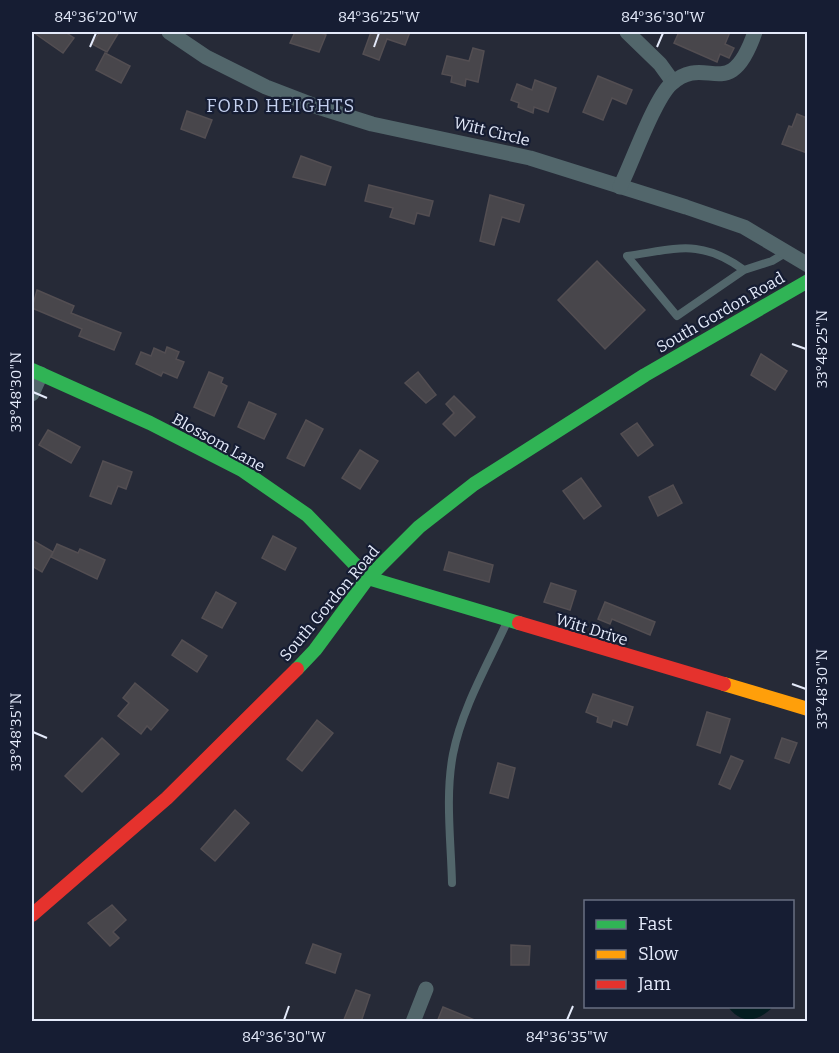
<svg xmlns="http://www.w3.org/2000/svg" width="839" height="1053" viewBox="0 0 839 1053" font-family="Bitter,serif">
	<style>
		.water { fill: #031c20 }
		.building { fill: #48464b; stroke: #534e52; stroke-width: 1.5 }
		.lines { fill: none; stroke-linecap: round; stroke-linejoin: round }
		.lane { stroke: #52666b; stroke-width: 8 }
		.street { stroke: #52666b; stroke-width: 15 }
		.fast { stroke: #30b455; stroke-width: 14 }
		.slow { stroke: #ff9f0a; stroke-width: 14 }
		.jam { stroke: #e5322d; stroke-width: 14 }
		.ticks { fill: none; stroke: #e4eafa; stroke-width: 2 }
		.labels { text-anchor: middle; stroke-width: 4.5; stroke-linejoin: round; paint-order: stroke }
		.street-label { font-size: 16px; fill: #e4eafa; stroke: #161d33 }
		.neighbourhood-label { font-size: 18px; letter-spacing: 1.5px; fill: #c4d0ee; stroke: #161d33 }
		.neatline { fill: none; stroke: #e4eafa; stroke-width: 2 }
		.ticks-label { font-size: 15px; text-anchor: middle; fill: #e4eafa }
	</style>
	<rect width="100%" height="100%" fill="#262a37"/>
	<path class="water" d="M728,1007h45c-15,14 -30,19 -45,0z"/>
	<g class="building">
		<polygon points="33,32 65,32 74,38 63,53"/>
		<polygon points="100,32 119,32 107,52 92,44"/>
		<polygon points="295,32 318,32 326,35 319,52 290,43"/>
		<polygon points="371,32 410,32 405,45 387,39 379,60 363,54"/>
		<polygon points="679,32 730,32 725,44 734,48 729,58 720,54 717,62 674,43"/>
		<polygon points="473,48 484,51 478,82 466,79 465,86 451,82 452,76 442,74 447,56 469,61"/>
		<polygon points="105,53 130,66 121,83 96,70"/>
		<polygon points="598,76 632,90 626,104 612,98 603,120 583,112"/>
		<polygon points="535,80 556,88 548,112 534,107 533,113 518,107 519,103 511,100 517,84 532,90"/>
		<polygon points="187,111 212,120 205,138 181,129"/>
		<polygon points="797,114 807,118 807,153 782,144 789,126 792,127"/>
		<polygon points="301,156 331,167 325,185 293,177"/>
		<polygon points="369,185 433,201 429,216 417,213 414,224 390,217 393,208 365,201"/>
		<polygon points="490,195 524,205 519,222 502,217 494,245 480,241"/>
		<polygon points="597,261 645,310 605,349 558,300"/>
		<polygon points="37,290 74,306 71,313 121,333 114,350 79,336 82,329 32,308"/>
		<polygon points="167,347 179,352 176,359 184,362 177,378 163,372 161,376 136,364 141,352 151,356 154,348 165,353"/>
		<polygon points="761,354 787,371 775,390 751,375"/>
		<polygon points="209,372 223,378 221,383 227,386 214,416 194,407"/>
		<polygon points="418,372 436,395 426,403 405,383"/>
		<polygon points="454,396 475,417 455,436 443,424 454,413 446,404"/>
		<polygon points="249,402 276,414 264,439 238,427"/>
		<polygon points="306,420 323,429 304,466 287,458"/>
		<polygon points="637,423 653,445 638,456 621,434"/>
		<polygon points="48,430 80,447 71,463 39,445"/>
		<polygon points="360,450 378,461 360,489 342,478"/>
		<polygon points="103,461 132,472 126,489 118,486 111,504 90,496"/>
		<polygon points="581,478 601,506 584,519 563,491"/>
		<polygon points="673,485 682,503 658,516 649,497"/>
		<polygon points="273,536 296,548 285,570 262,558"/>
		<polygon points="32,540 53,552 42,572 32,566"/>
		<polygon points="57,544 78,553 80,549 105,560 97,579 51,557"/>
		<polygon points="449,552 493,565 489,582 444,570"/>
		<polygon points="551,583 576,591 570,610 544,602"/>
		<polygon points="216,592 236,603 222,628 202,618"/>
		<polygon points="605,602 655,622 650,635 612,619 610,624 598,619"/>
		<polygon points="182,640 207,656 197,672 172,655"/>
		<polygon points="135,683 168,710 151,730 147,726 141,734 118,716 129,703 123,698"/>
		<polygon points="593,694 633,707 627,725 613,720 611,727 597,722 598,717 586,712"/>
		<polygon points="707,712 730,719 720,753 697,745"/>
		<polygon points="317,720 333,733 302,771 287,759"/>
		<polygon points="102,738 119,754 82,792 65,776"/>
		<polygon points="782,738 797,743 789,763 775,758"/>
		<polygon points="731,756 743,761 730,789 719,784"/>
		<polygon points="498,763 515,768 508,798 490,793"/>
		<polygon points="235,810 249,823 215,861 201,849"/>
		<polygon points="112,905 126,920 113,932 119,938 110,946 88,923"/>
		<polygon points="313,944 341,954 335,973 306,963"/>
		<polygon points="511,945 530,946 529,965 511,965"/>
		<polygon points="356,990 370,995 361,1022 343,1022"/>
		<polygon points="443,1007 477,1021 477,1022 437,1022"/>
	</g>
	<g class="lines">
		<g class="lane">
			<path d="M744,270c-44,-32 -67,-21 -117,-14l50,60 67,-46 28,-9 15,-9"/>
			<path d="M452,883c-1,-42 -7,-87 1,-129 9,-46 35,-90 54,-132"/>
		</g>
		<g class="street">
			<polyline points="169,32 206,57 266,87 318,107 372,124 530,158 686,207 744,227 808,265"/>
			<polyline points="627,32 660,64 673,82"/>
			<path d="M620,187c12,-24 34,-87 51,-103 36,-33 58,23 84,-52"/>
			<polyline points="32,394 41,374"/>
			<polyline points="413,1022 426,989"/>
		</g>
		<g class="fast">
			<polyline points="32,370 150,423 242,470 307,515 368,578 519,623"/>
			<polyline points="297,669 315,650 368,578 419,527 474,484 645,375 808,281"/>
		</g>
		<polyline class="slow" points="724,684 808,709"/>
		<g class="jam">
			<polyline points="519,623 724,684"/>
			<polyline points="32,915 167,798 297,669"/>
		</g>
	</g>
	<path class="ticks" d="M90,47l6,-14M374,47l5,-14M657,47l6,-14M792,344l14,5M33,392l14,6M792,684l14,5M33,732l14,6M284,1020l5,-14M567,1020l6,-14"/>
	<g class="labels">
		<g class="street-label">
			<text transform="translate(492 131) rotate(14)" y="6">Witt Circle</text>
			<text transform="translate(720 312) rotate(-30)" y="6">South Gordon Road</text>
			<text transform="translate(219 442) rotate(29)" y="6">Blossom Lane</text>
			<text transform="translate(329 603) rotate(-50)" y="6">South Gordon Road</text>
			<text transform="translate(592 629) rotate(17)" y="6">Witt Drive</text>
		</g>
		<g class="neighbourhood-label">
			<text x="281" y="112">FORD HEIGHTS</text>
		</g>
	</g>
	<rect width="839" height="1053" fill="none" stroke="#161d33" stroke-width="66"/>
	<rect x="584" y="900" width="210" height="108" fill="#161d33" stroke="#686f83" stroke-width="1.5"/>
	<rect x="596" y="920" width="30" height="9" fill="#30b455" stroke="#686f83" stroke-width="1.5"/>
	<text x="638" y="930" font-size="18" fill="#e4eafa">Fast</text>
	<rect x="596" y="950" width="30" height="9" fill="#ff9f0a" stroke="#686f83" stroke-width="1.5"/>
	<text x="638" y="960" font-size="18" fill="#e4eafa">Slow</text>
	<rect x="596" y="980" width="30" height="9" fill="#e5322d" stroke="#686f83" stroke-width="1.5"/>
	<text x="638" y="990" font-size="18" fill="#e4eafa">Jam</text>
	<rect x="33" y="33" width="773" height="987" class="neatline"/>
	<g class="ticks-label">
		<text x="96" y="22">84°36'20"W</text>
		<text x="379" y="22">84°36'25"W</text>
		<text x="663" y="22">84°36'30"W</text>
		<text transform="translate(822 349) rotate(-90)" y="5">33°48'25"N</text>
		<text transform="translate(16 392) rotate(-90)" y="5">33°48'30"N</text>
		<text transform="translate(822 689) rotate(-90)" y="5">33°48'30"N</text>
		<text transform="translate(16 732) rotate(-90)" y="5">33°48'35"N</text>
		<text x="284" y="1042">84°36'30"W</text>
		<text x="567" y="1042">84°36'35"W</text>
	</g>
</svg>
